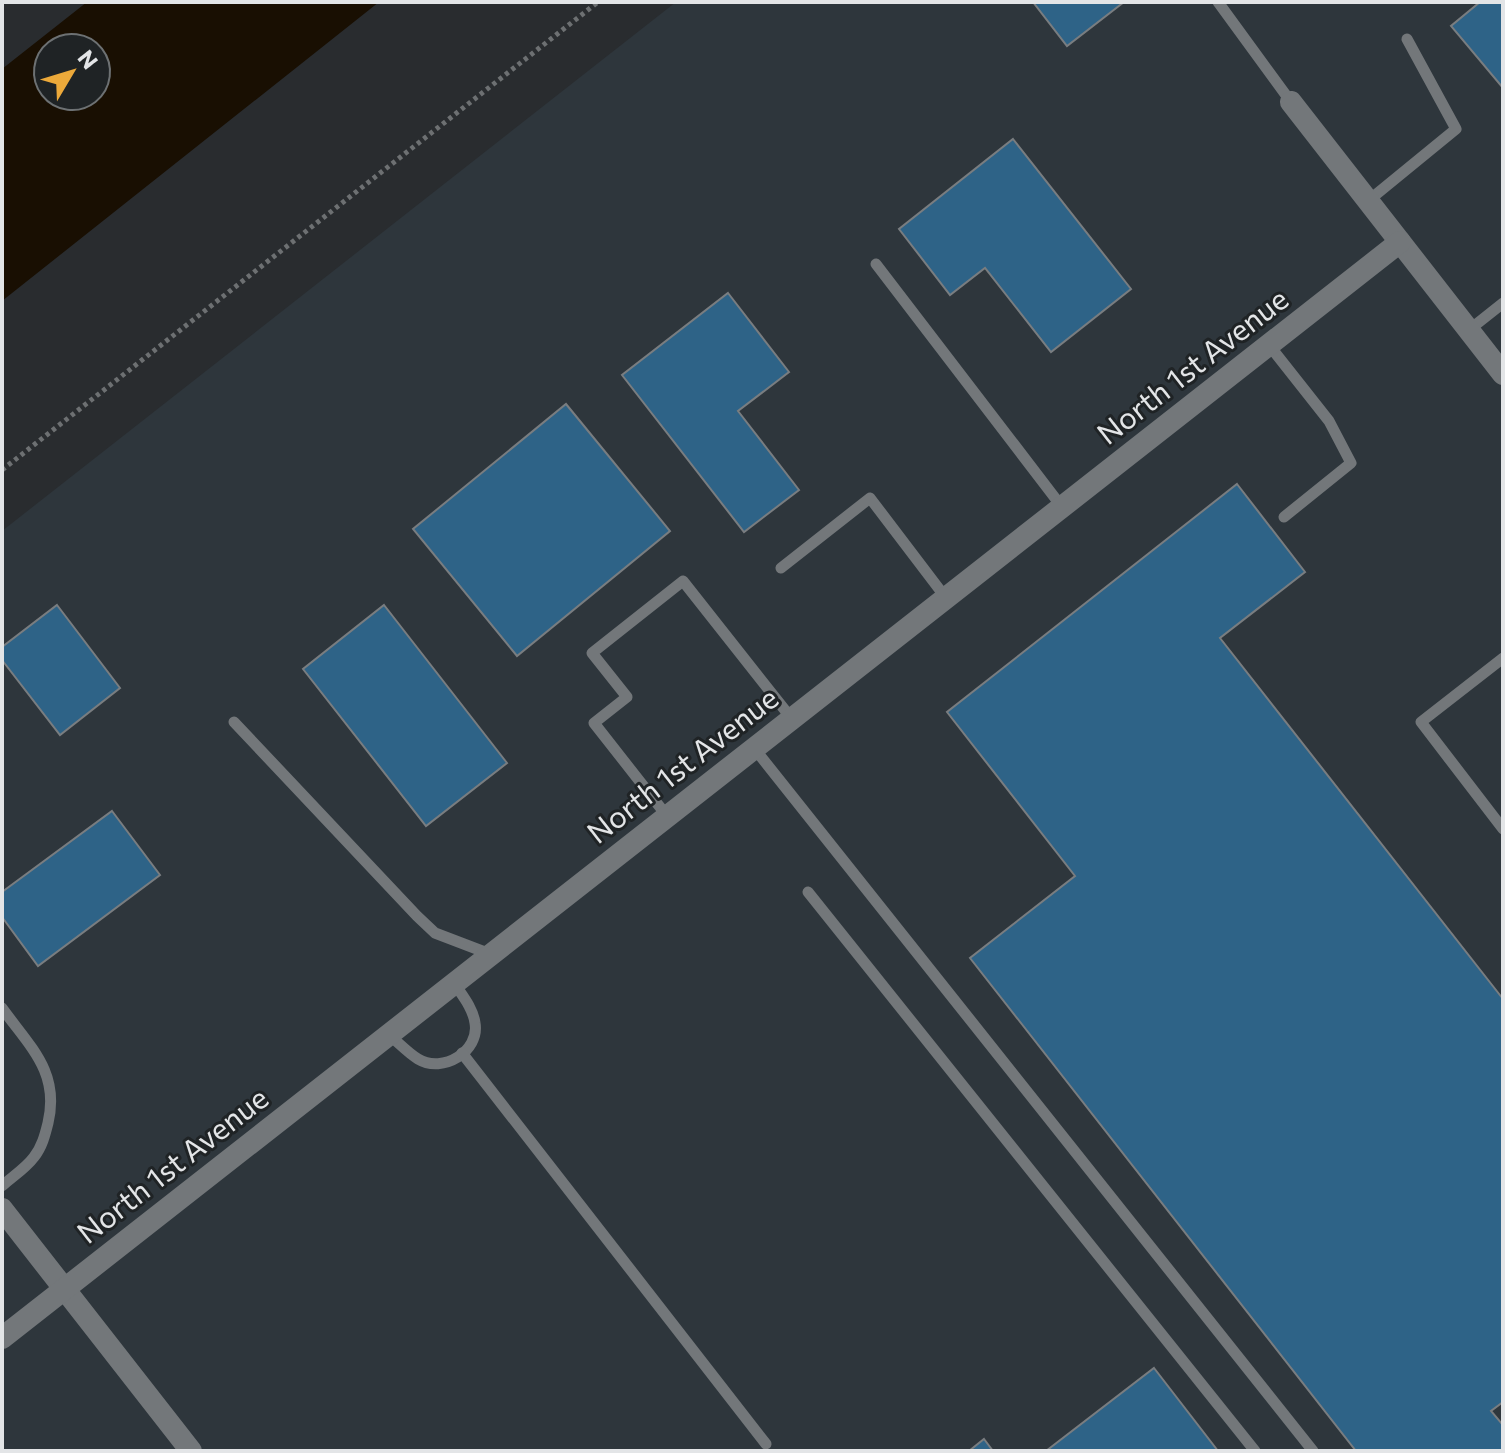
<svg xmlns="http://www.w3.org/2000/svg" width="1505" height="1453" viewBox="0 0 1505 1453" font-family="Commissioner,sans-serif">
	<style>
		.built { fill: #2e363c }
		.water { fill: #190f02; fill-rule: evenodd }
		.building { fill: #2e6387; stroke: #797d80; stroke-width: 2 }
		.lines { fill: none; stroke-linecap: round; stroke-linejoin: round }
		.path { stroke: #6d7072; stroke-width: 5; stroke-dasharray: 4 4; stroke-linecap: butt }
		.lane { stroke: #73777a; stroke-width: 11 }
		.street { stroke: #73777a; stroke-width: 22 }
		.labels { text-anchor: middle; stroke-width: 6; stroke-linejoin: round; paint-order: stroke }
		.street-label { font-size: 30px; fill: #e3e5e7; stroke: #1f2325 }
	</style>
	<rect width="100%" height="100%" fill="#292c2f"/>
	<polygon class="built" points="676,2 1503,2 1503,1451 2,1451 2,531"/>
	<path class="water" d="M87,2h292l-377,299v-232zM48,48h48v48h-48z"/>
	<g class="building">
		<polygon points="1033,2 1124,2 1067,46"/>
		<polygon points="1480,2 1503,2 1503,88 1451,26"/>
		<polygon points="1013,139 1131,289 1051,352 985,268 950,295 899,229"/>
		<polygon points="728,293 789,372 738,411 799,490 744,532 622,375"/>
		<polygon points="566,404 670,531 517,656 413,529"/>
		<polygon points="1237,484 1305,572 1220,638 1503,999 1503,1402 1491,1411 1503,1425 1503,1451 1356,1451 970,958 1075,876 947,712"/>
		<polygon points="57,605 120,688 60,735 2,660 2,647"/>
		<polygon points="384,605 507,763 426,826 303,669"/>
		<polygon points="112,811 160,875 38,966 2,917 2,892"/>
		<polygon points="1154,1368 1218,1451 1046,1451"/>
		<polygon points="984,1439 993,1451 969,1451"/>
	</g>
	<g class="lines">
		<polyline class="path" points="2,470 598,2"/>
		<g class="lane">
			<polyline points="1218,2 1291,102"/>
			<polyline points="1368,201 1456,129 1407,39"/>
			<polyline points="876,264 1062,507"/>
			<polyline points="1469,330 1503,303"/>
			<polyline points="1269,345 1329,421 1351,463 1284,517"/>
			<polyline points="781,568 870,498 946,598"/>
			<polyline points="1503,658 1421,722 1503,829"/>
			<polyline points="234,722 417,916 435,933 490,954"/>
			<polyline points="754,748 1313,1451"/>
			<polyline points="667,816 594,723 627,697 592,653 683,581 792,719"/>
			<polyline points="808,892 1255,1451"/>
			<path d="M2,1008c28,39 58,64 46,115 -3,12 -6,24 -14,34 -8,11 -22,20 -32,29"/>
			<path d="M389,1035c9,7 19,18 29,24 25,15 62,-8 57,-36 -2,-15 -13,-28 -21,-40"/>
			<polyline points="462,1053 766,1444"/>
		</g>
		<g class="street">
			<polyline points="1291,102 1503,374"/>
			<polyline points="2,1209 191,1451"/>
			<polyline points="2,1338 1400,242"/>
		</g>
	</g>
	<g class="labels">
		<g class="street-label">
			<text transform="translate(1193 367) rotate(-38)" y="10">North 1st Avenue</text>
			<text transform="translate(683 766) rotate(-38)" y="10">North 1st Avenue</text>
			<text transform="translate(173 1166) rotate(-38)" y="10">North 1st Avenue</text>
		</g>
	</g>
	<rect width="1505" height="1453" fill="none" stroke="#e3e5e7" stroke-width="8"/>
	<g transform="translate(72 72) rotate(52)"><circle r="38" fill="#1f2325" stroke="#6d7173" stroke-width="2"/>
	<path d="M0-6L14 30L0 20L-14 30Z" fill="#eca93a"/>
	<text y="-12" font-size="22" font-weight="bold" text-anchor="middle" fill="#e3e5e7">N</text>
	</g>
</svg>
